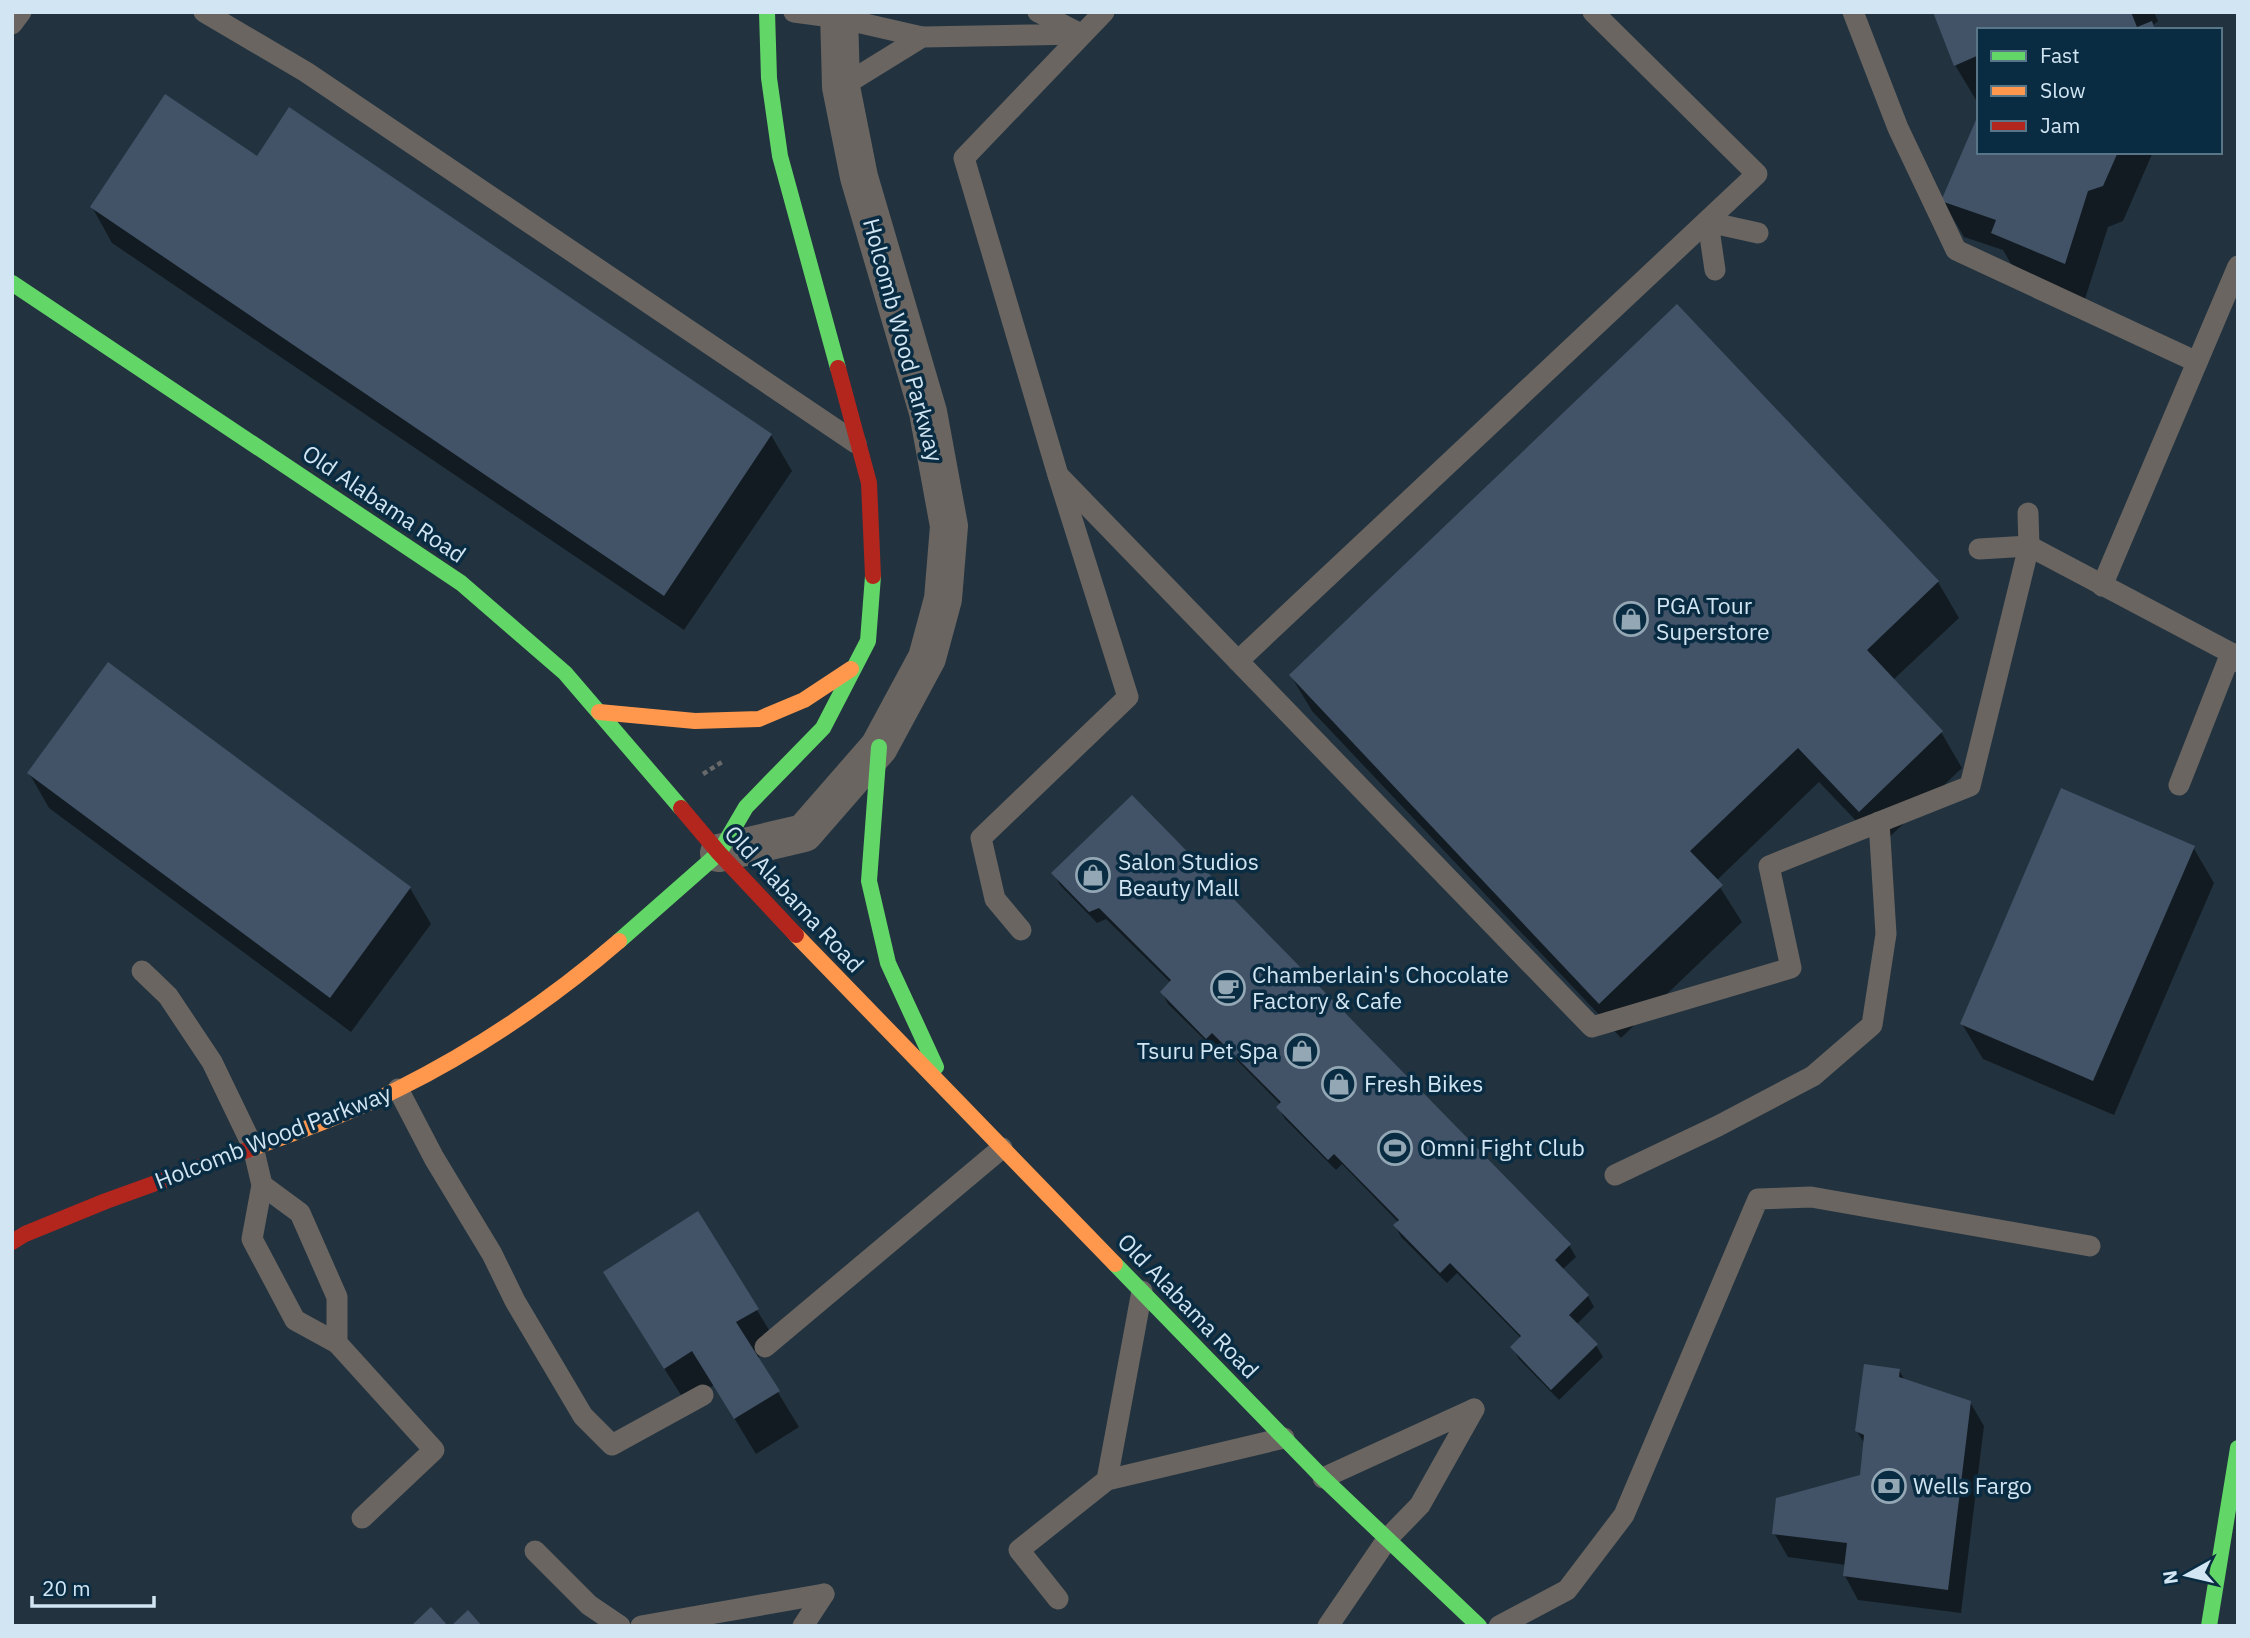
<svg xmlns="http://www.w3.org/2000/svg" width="2250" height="1638" viewBox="0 0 2250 1638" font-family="'IBM Plex Sans',sans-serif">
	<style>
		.shadow { fill: #0007 }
		.building { fill: #425368 }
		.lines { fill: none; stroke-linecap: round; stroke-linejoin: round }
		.path { stroke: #68696a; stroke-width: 4.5; stroke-dasharray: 5 3.5; stroke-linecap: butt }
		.lane { stroke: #6a6561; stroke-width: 21 }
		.street { stroke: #6a6561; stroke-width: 38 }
		.fast { stroke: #63d668; stroke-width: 16 }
		.slow { stroke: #ff974d; stroke-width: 16 }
		.jam { stroke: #b3261e; stroke-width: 16 }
		.labels { text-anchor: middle; stroke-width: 7; stroke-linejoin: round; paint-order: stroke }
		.street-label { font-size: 23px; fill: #d2e5f3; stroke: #092c42 }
		.poi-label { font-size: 23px; fill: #d2e5f3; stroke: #092c42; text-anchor: start }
	</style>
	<rect width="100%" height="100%" fill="#22333f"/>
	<g class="shadow">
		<polygon points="1934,12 2154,12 2158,21 2152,26 2155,30 1979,30 1979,99 1976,100 1955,65"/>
		<polygon points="1979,152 2153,152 2123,221 2108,227 2085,299 2014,269 2003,250 1964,237 1943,201"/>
		<polygon points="92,207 771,435 792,471 684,630 112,243"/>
		<polygon points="1677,307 1938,582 1959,618 1893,680 1941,732 1962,768 1880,846 1819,782 1716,881 1742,922 1621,1038 1312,711 1291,676"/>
		<polygon points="108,665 410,888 431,924 351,1032 49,808 29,773"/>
		<polygon points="2193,847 2214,883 2114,1115 1983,1059 1962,1024"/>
		<polygon points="1054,874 1569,1245 1576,1257 1562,1270 1588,1296 1594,1307 1576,1325 1596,1345 1603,1357 1559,1400 1519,1359 1512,1347 1521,1338 1457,1273 1447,1283 1401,1237 1395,1225 1398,1222 1342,1164 1336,1170 1285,1119 1278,1107 1280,1104 1220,1043 1214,1049 1168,1004 1162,992 1171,983 1106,919 1097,923 1060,885"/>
		<polygon points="626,1308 757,1310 778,1345 757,1358 799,1427 756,1454 714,1385 686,1403"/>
		<polygon points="1899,1370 1905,1381 1970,1402 1984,1426 1961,1613 1858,1600 1845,1576 1846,1565 1788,1557 1774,1533 1861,1476 1865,1445 1857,1431"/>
	</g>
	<g class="building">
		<polygon points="1933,12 2131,12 2137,27 2152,21 2155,30 1979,30 1979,55 1954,66"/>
		<polygon points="165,94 257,156 289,107 772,434 664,596 90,207"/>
		<polygon points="1979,113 1979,152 2118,152 2103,186 2088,191 2065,264 1991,233 1996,220 1941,201"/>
		<polygon points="1677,304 1939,581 1867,650 1943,731 1859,812 1798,748 1690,851 1723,885 1599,1004 1289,675"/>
		<polygon points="108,662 411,887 330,998 27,773"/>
		<polygon points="2061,788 2195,846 2093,1081 1960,1024"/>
		<polygon points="1132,795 1571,1244 1555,1260 1589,1295 1569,1315 1598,1344 1551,1390 1510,1347 1521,1336 1450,1263 1440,1273 1393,1225 1399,1220 1334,1154 1328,1160 1276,1107 1281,1102 1212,1033 1206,1039 1160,992 1171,980 1099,908 1089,912 1051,873"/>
		<polygon points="698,1211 759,1309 736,1322 780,1391 734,1419 692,1351 664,1369 603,1272"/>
		<polygon points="1864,1364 1900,1369 1899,1377 1971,1401 1948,1590 1843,1576 1847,1543 1772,1534 1776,1498 1860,1475 1864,1435 1855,1431"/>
		<polygon points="431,1607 448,1626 411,1626"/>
		<polygon points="468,1610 482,1626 451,1626"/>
	</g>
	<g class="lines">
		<polyline class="path" points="703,774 722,762"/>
		<g class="lane">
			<polyline points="204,12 306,72 856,443"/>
			<polyline points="794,12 839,18 922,37"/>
			<polyline points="1853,12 1898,128 1956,250 2197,362"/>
			<polyline points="12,24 21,12"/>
			<polyline points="841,87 922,37 1081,34 1038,12"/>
			<polyline points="1715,270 1708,222 1758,233"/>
			<polyline points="1058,475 1592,1027 1791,968 1769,866 1970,786 2029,546 2028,513"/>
			<polyline points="1979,549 2029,546 2231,653 2238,662"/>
			<polyline points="2102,586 2238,266"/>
			<polyline points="1238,661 1757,174 1593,12"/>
			<polyline points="2179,785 2231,653"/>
			<polyline points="1021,930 995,899 981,838 1128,697 1058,475 964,158 1104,12"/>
			<polyline points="142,971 168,996 212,1062 253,1147 262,1185 252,1239 295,1320 337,1343 434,1450 362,1518"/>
			<polyline points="398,1089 434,1158 492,1254 515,1301 583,1416 612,1445 703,1395"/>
			<polyline points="1615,1175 1718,1126 1813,1076 1872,1025 1886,934 1879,822"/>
			<polyline points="262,1185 300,1213 337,1297 337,1343"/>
			<polyline points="765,1347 1002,1148"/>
			<polyline points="1323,1478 1474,1409"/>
			<polyline points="1107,1480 1142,1291"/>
			<polyline points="535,1551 589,1605 620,1626"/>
			<polyline points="1058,1599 1019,1550 1107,1480 1284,1438"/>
			<polyline points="641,1626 824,1594"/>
			<polyline points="803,1626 824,1594"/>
			<polyline points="1328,1626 1388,1538 1420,1505 1474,1409"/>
			<polyline points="1499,1626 1567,1590 1624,1515 1758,1199 1811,1197 2090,1246"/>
		</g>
		<polyline class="street" points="719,853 804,833 879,747 927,658 943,599 949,526 928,412 859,177 841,87 839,12"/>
		<g class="fast">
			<polyline points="767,12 769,78 780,156 838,368"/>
			<polyline points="12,283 461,583 565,673 681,808"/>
			<polyline points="879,747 869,881 888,963 936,1067"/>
			<polyline points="619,941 719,853 746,807 823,728 868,641 873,576"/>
			<polyline points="1115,1264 1323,1478 1479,1626"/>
			<polyline points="2209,1626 2238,1448"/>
		</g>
		<g class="slow">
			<polyline points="599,712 695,721 759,719 804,700 851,669"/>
			<polyline points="796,935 1115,1264"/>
			<path d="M250,1149c50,-18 101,-36 148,-60 80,-40 154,-90 221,-148"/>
		</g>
		<g class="jam">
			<polyline points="838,368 869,483 873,576"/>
			<polyline points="681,808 719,853 796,935"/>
			<polyline points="12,1242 25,1234 106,1201 250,1149"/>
		</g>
	</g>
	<defs>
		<g id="shop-ring" transform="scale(1.75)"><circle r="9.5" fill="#092c42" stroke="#94a7b4" stroke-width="1.5"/><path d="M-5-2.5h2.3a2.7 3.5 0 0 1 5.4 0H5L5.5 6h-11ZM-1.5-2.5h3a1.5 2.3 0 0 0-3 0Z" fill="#94a7b4"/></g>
		<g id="cafe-ring" transform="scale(1.75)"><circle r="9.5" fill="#092c42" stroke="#94a7b4" stroke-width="1.5"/><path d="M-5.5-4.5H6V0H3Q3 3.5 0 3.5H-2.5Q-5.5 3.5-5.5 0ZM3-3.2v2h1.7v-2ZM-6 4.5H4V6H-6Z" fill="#94a7b4"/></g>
		<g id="stadium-ring" transform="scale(1.75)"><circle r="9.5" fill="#092c42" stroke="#94a7b4" stroke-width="1.5"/><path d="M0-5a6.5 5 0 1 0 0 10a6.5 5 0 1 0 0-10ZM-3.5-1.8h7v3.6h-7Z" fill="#94a7b4"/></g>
		<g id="bank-ring" transform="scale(1.75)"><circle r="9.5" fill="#092c42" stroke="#94a7b4" stroke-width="1.5"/><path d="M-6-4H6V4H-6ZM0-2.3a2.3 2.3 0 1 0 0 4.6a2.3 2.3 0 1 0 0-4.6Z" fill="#94a7b4"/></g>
	</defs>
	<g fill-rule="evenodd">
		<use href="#shop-ring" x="1631" y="619"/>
		<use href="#shop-ring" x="1093" y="875"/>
		<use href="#cafe-ring" x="1228" y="988"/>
		<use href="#shop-ring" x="1302" y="1051"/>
		<use href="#shop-ring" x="1339" y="1084"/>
		<use href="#stadium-ring" x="1395" y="1148"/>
		<use href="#bank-ring" x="1889" y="1486"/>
	</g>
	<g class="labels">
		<g class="street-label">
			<text transform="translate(903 340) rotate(75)" y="8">Holcomb Wood Parkway</text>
			<text transform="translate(384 504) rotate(34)" y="8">Old Alabama Road</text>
			<text transform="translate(794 899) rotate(47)" y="8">Old Alabama Road</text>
			<text transform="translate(273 1137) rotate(-21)" y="8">Holcomb Wood Parkway</text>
			<text transform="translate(1188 1306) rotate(46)" y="8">Old Alabama Road</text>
		</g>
		<g class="poi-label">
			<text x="1656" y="614">PGA Tour<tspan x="1656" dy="26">Superstore</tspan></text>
			<text x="1118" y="870">Salon Studios<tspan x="1118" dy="26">Beauty Mall</tspan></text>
			<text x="1252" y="983">Chamberlain's Chocolate<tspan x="1252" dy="26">Factory &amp; Cafe</tspan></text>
			<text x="1278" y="1059" text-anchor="end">Tsuru Pet Spa</text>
			<text x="1364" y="1092">Fresh Bikes</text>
			<text x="1420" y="1156">Omni Fight Club</text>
			<text x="1913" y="1494">Wells Fargo</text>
		</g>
	</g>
	<rect width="2250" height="1638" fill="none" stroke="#d2e5f3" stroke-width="28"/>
	<rect x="1977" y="28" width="245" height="126" fill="#092c42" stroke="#597689" stroke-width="2"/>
	<rect x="1991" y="51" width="35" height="10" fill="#63d668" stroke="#597689" stroke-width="2"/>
	<text x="2040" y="63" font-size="21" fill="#d2e5f3">Fast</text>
	<rect x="1991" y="86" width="35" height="10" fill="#ff974d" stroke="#597689" stroke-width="2"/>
	<text x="2040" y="98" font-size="21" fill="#d2e5f3">Slow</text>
	<rect x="1991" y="121" width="35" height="10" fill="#b3261e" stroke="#597689" stroke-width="2"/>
	<text x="2040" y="133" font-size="21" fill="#d2e5f3">Jam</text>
	<g transform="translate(2187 1575) rotate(262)" stroke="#092c42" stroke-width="5" paint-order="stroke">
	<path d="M0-5L12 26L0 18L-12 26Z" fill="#d2e5f3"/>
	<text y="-10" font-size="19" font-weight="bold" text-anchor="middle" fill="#d2e5f3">N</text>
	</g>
	<path d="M32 1596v10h122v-10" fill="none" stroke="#d2e5f3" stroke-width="3.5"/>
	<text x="42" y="1596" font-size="21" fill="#d2e5f3" stroke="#092c42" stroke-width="5" paint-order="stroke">20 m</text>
</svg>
